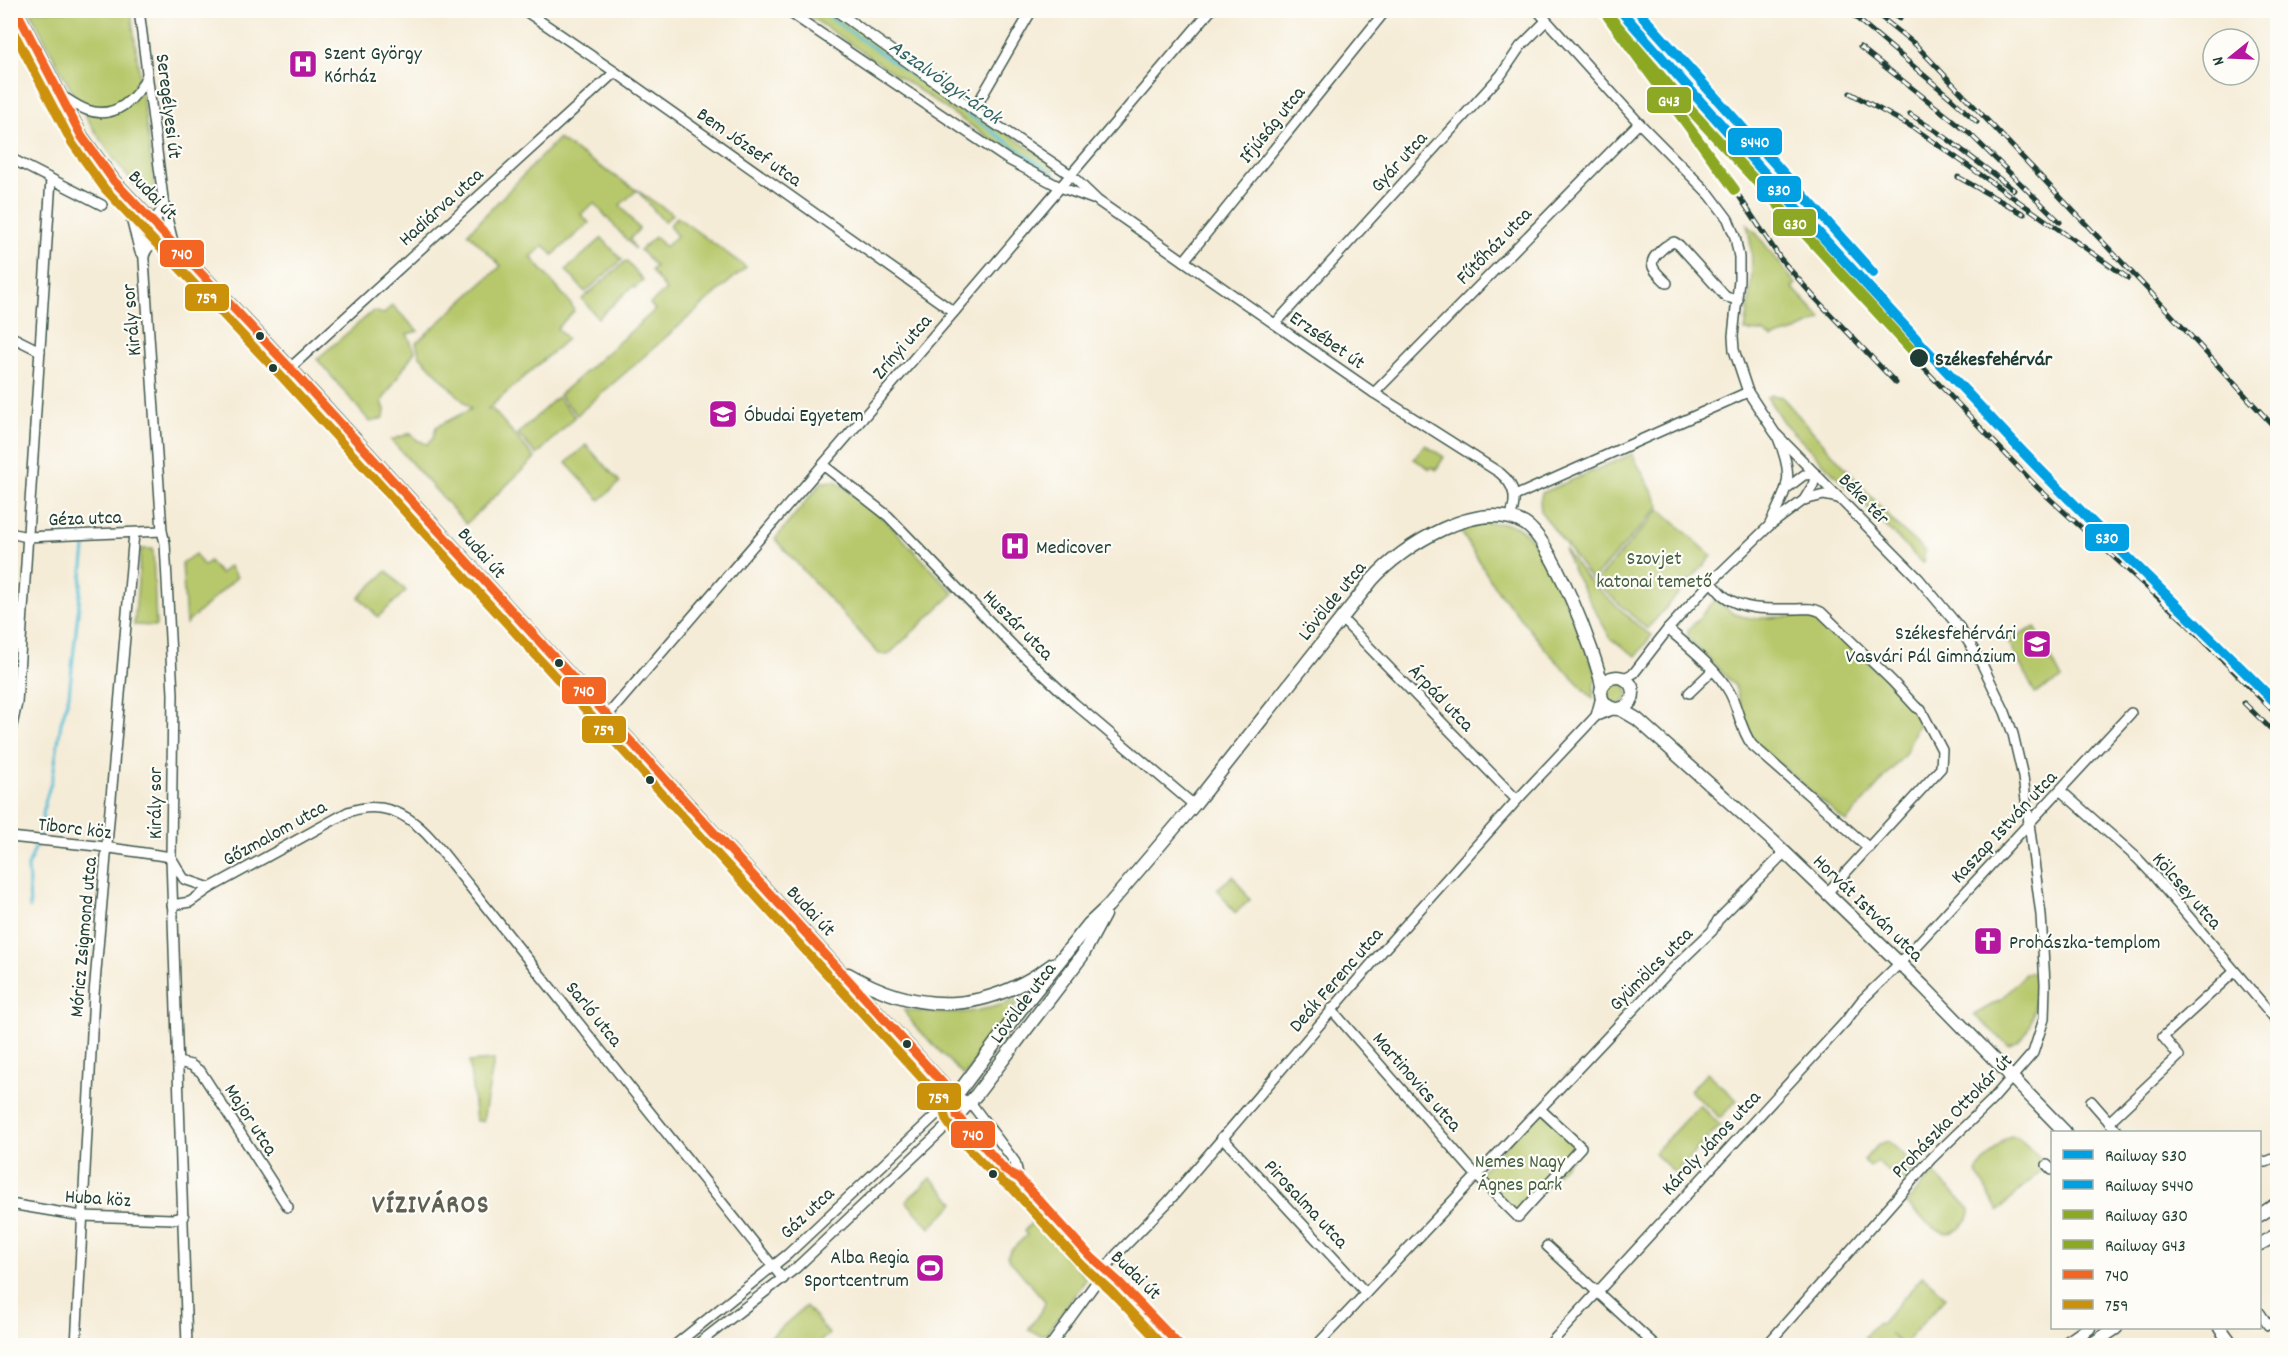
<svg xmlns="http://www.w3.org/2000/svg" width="2288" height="1356" viewBox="0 0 2288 1356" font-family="Dekko,sans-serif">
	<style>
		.green { fill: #b7c86c; stroke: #6b8250; stroke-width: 1.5 }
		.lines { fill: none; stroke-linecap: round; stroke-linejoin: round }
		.stream { stroke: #59bfd6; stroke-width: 3 }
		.minor-casing { stroke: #3f574c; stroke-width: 12 }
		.major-casing { stroke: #3f574c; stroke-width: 15 }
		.minor { stroke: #fff; stroke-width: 9 }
		.major { stroke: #fff; stroke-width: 12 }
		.rail-casing { stroke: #1f3d34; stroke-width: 5 }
		.rail { stroke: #fdfcf7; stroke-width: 3; stroke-dasharray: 9; stroke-linecap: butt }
		.bus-1-casing { stroke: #fdfcf7; stroke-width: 14 }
		.bus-2-casing { stroke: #fdfcf7; stroke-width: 14 }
		.bus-1 { stroke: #f26522; stroke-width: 9 }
		.bus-2 { stroke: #cc910a; stroke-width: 9 }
		.rail-1-casing { stroke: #fdfcf7; stroke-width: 15 }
		.rail-2-casing { stroke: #fdfcf7; stroke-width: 15 }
		.rail-3-casing { stroke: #fdfcf7; stroke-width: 15 }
		.rail-4-casing { stroke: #fdfcf7; stroke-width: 15 }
		.rail-1 { stroke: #00a0e3; stroke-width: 10 }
		.rail-2 { stroke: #00a0e3; stroke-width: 10 }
		.rail-3 { stroke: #8ca824; stroke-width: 10 }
		.rail-4 { stroke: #8ca824; stroke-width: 10 }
		.bus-dot { fill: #1f3d34; stroke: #fdfcf7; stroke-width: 2 }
		.labels { text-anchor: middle; stroke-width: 4.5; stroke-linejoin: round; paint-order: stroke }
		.poi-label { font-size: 20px; fill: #1f3d34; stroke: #fdfcf7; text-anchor: start }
		.street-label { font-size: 20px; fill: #1f3d34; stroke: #fdfcf7 }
		.stop-label { font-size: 20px; font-weight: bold; fill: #1f3d34; stroke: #fdfcf7; text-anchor: start }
		.park-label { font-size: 20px; fill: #456042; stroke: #fdfcf7 }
		.water-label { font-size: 21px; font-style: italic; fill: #306465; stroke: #fdfcf7 }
		.district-label { font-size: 26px; font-weight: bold; letter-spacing: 1.5px; fill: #606155; stroke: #fdfcf7 }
		.line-badge { stroke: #fdfcf7; stroke-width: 2 }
		.badge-label { font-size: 16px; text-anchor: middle; font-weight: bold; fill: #fff }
	</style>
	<rect width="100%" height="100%" fill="#fdfcf7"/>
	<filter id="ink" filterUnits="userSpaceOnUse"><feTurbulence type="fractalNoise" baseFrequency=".0167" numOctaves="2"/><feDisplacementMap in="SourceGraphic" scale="12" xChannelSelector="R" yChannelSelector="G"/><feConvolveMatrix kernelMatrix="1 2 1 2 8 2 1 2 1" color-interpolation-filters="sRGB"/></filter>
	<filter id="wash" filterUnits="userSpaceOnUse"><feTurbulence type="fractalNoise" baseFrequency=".008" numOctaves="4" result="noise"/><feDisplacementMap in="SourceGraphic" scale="24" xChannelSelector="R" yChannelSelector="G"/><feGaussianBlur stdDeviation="1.35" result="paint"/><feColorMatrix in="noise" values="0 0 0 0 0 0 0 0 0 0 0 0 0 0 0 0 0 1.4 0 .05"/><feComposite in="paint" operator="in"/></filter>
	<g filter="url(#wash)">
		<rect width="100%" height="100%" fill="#f5ecd7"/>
		<g class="green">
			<path d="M30,11h101l24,180 -2,12c-12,-8 -19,-19 -28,-30 -40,-49 -66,-107 -95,-162z"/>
			<polygon points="802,11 834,11 1056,167 1051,172 1035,169"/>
			<polygon points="558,139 673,214 664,222 637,190 620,205 639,229 630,239 635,249 594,203 581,214 589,223 553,255 544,245 531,257 571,304 574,311 557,328 567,339 488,409 493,410 535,458 466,524 391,440 411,433 417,440 427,444 433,438 436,427 471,409 420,356 416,343 501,266 468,233"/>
			<polygon points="677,217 746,267 577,415 559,395 655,310 650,304 666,290 651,271 655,266 640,250 655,237 665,247 677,236 669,226"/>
			<path d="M1747,224l9,9 40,51 -4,3 30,32 -26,12 -24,7 -9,-6 -18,-1c6,-37 11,-70 2,-107z"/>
			<polygon points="602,238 622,260 585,292 566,270"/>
			<polygon points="626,261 643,280 635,288 633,286 598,318 582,299"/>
			<polygon points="392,305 418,331 407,334 415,351 382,401 385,410 384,418 370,422 317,359 373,311 384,314"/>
			<polygon points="1772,395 1782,397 1899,528 1925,551 1923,564 1783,422 1767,397"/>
			<polygon points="557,397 575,417 537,455 518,434"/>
			<polygon points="586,445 620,482 600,500 566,463"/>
			<polygon points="1425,445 1444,457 1436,470 1432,467 1430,469 1414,459"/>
			<polygon points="1632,454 1660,506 1592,580 1541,512 1540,501 1542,493"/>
			<polygon points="836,481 885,520 954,593 888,655 879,654 775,539 822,482"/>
			<polygon points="1660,509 1712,556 1647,629 1595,582"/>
			<path d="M1483,523c11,0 26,-1 36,5 28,17 63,114 78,147l-3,8 -1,16 -46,-48 -53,-65 -34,-56z"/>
			<polygon points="141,549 153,549 156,626 134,625"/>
			<polygon points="1564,549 1588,580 1644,631 1652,635 1636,656 1611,639 1573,571"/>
			<polygon points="195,554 204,566 209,561 220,574 229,566 237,577 186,624 182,563"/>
			<polygon points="387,571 406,591 378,617 359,597"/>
			<path d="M1716,599c6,5 12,12 19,15 22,10 59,-3 86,5 32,30 79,65 98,103l-14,32 -59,68 -95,-83 -16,-53 -47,-48v-8z"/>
			<polygon points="2035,627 2062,679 2035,693 2008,641"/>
			<circle cx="1617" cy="693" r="11"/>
			<polygon points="1233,876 1250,900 1235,913 1217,889"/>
			<path d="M2035,971c2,23 1,70 -27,74l-34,-30 28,-16 23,-25z"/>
			<path d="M1021,998l-57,78 -50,-51 -11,-16c44,8 76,5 118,-11z"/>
			<polygon points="494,1060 483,1121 476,1121 469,1062"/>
			<polygon points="1707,1073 1737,1100 1720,1118 1690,1091"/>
			<polygon points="1699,1105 1720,1125 1675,1173 1654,1153"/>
			<polygon points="1540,1109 1581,1147 1518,1217 1477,1176"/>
			<polygon points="2011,1136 2018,1137 2047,1165 1998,1211 1977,1173 1979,1168 2006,1138"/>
			<polygon points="1888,1141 1917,1166 1902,1183 1877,1161 1870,1167 1864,1160 1879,1144"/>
			<path d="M1933,1173l37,36c1,7 -3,12 -8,17 -19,20 -41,-10 -56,-23z"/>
			<polygon points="931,1178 955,1203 930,1228 906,1201"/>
			<polygon points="1035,1219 1087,1278 1046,1334 1040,1335 1028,1330 1044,1306 1045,1301 1007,1257 1010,1251 1027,1235 1024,1231"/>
			<polygon points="1923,1276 1946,1297 1903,1345 1890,1333 1902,1345 1873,1345 1864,1337 1878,1323 1880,1325"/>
			<polygon points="806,1306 829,1334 816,1345 761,1345"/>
		</g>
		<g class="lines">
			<g class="stream">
				<polyline points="819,10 1056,176"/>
				<polyline points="40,835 45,802 53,776 61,723 69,695 85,548"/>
				<polyline points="30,908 28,866 37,843"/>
			</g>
		</g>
	</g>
	<g filter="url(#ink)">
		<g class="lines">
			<g class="minor-casing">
				<g id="minor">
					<path d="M139,10l25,196 9,36c-13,-3 -25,0 -29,14"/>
					<polyline points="524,10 615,72 954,312"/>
					<polyline points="786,10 1007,159 1060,187 1093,199"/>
					<path d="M835,10l139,100 97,65 27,26 86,60 190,132 126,80c16,13 17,27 10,45"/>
					<polyline points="1537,10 1639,123 1710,195 1728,219 1735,237 1739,257 1739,280 1733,336 1734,350 1748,392 1775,433 1919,579 1959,627 1980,660 2005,712 2013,734 2023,777 2041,915 2045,984 2044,1019 2033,1053 1992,1100 1931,1159 1766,1346"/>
					<path d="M62,96c8,5 16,11 25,14 28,10 50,-11 60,-35"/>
					<polyline points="974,110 1032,10"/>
					<polyline points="10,158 102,205"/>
					<polyline points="125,196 140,252"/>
					<polyline points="164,206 146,234 143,245 162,531 165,543 173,694 171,857 187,1346"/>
					<polyline points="1184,261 1386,10"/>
					<path d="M1667,283c-10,-10 -22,-18 -9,-30 5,-5 9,-9 16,-11l5,3 47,52 12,3"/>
					<polyline points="1275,324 1501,75 1520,47 1546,21"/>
					<polyline points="10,336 40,351"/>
					<polyline points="290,368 615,72"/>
					<polyline points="1374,393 1639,123"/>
					<polyline points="823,465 888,516 1015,648 1074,703 1194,805"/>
					<polyline points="1787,488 1804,475 1816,474"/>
					<polyline points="1515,496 1748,392"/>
					<polyline points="1804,500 1824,495 1839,498"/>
					<path d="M1770,524c18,-38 25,-45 8,-86"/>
					<polyline points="10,533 27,537 162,531"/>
					<path d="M1711,582c5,5 8,10 13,14 19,15 47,13 70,13 11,0 17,-2 27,3l71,69 24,26 5,3 21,40 -1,18 -114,125"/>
					<polyline points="1341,618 1517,800"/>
					<path d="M1668,629c21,18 49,40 62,64 9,17 10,36 22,52l117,103"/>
					<polyline points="1624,678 1634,673 1668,629 1711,582 1769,526 1804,500 1813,485 1816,474"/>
					<polyline points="1689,693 1712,671"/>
					<polyline points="607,716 954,312 1211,10"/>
					<polyline points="1596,716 1601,697"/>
					<polyline points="10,734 17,703 51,179"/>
					<polyline points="2061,791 2137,858 2154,876 2278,1022"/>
					<polyline points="10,837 97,846 171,857"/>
					<polyline points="172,859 184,879 210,888"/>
					<path d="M172,905l18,-3 20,-14 138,-76c58,-21 88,34 119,71l316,396"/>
					<polyline points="1331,1009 1477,1176 1518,1217 1581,1147 1540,1109"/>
					<polyline points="178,1062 191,1065 201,1072 288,1207"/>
					<polyline points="955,1097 957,1116 1006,1171 1019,1178 1090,1256 1119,1282 1180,1346"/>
					<polyline points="955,1097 970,1102 1015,1162 1019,1178"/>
					<polyline points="2091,1101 2118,1132"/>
					<polyline points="2109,1122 2179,1056 2163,1037 2234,972"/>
					<polyline points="1222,1137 1366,1293"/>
					<polyline points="2260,1161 2266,1162 2278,1157"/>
					<polyline points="2047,1165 2052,1170"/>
					<polyline points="10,1204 82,1216 173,1219 184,1217"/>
					<polyline points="1547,1246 1656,1346"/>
					<polyline points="2260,1313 2268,1325 2278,1318"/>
					<polyline points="76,1346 94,994 134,533"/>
					<polyline points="674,1346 788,1254 955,1097"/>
					<polyline points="695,1346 796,1268 957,1116"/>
					<polyline points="1050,1346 1116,1255 1168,1202 1379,955 1517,800 1596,716 1615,709"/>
					<polyline points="1316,1346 1666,975 1712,931 1718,920 1785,852"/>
					<polyline points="1548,1346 1845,1022 1862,1000 1900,963 2131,713"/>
				</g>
			</g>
			<g class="major-casing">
				<g id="major">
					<path d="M16,10l66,127 32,44 176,187 665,729 66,-88 68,-85 19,-18 86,-101 178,-225c30,-34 107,-83 153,-56 27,16 71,130 77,162"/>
					<circle cx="1617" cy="693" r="16"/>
					<polyline points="1620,709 1637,719 1774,842 1827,893 1923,986 2065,1132"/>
					<path d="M848,974c72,42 138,39 205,-10"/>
					<polyline points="957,1116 977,1094 1082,956 1104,915"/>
					<polyline points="2260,1215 2278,1203"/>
					<polyline points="2260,1244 2278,1234"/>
					<polyline points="2220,1328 2233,1346"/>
					<polyline points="2063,1346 2089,1328"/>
					<polyline points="2089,1346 2116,1328"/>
				</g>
			</g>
			<use href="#minor" class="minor"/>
			<use href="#major" class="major"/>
			<g class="rail-casing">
				<g id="rail">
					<polyline points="1847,10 1952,99 1977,122"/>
					<polyline points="1872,10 1916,45 2153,295 2278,431"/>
					<polyline points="1887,10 1900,18"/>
					<polyline points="1860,47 1970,134 2060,222"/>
					<polyline points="1850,93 1914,128 2128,278"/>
					<polyline points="1910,114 1945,137 2014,190"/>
					<polyline points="1958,177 2024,214"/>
					<polyline points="1735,190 1780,258 1814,297 1896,383"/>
					<polyline points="1917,361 2038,488 2186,623 2278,716"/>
					<polyline points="2244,703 2278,736"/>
				</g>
			</g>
			<use href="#rail" class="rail"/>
			<g class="bus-1-casing">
				<polyline id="bus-1" points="16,10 82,137 114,181 290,368 948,1089 955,1097 957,1116 1006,1171 1019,1178 1090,1256 1119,1282 1180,1346"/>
			</g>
			<g class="bus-2-casing">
				<path id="bus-2" d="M10,25l62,118 33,46 176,187 658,721c7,8 3,18 9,26 12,18 46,55 64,65l69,76 30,27 52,55"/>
			</g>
			<use href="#bus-1" class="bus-1"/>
			<use href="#bus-2" class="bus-2"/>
			<g class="rail-1-casing">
				<path id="rail-1" d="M1620,10c130,149 263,295 399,438 84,88 173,170 259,257"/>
			</g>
			<g class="rail-2-casing">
				<polyline id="rail-2" points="1637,10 1873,273"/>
			</g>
			<g class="rail-3-casing">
				<polyline id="rail-3" points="1611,18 1686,105 1920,359"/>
			</g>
			<g class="rail-4-casing">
				<polyline id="rail-4" points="1603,10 1735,190"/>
			</g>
			<use href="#rail-1" class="rail-1"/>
			<use href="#rail-2" class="rail-2"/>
			<use href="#rail-3" class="rail-3"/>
			<use href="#rail-4" class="rail-4"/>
		</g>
	</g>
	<defs>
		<g id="hospital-square" transform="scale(1.5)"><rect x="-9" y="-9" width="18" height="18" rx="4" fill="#b5179e" stroke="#fdfcf7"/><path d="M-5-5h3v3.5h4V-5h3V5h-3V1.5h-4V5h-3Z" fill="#fff"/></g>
		<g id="university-square" transform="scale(1.5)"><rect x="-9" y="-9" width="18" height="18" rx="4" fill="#b5179e" stroke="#fdfcf7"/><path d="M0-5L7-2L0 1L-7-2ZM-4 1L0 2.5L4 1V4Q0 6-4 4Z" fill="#fff"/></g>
		<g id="church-square" transform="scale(1.5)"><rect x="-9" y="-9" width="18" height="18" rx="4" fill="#b5179e" stroke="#fdfcf7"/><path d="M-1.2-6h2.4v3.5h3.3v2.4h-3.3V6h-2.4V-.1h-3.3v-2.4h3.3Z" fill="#fff"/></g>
		<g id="stadium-square" transform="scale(1.5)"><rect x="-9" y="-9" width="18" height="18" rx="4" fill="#b5179e" stroke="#fdfcf7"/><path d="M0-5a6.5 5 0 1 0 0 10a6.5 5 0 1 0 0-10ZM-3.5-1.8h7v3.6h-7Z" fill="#fff"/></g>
	</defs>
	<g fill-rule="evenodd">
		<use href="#hospital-square" x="303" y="64"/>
		<use href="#university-square" x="723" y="414"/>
		<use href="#hospital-square" x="1015" y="546"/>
		<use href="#university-square" x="2037" y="644"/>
		<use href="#church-square" x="1988" y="941"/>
		<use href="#stadium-square" x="930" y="1268"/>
	</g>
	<g class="bus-dot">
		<circle cx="260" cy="336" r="5"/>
		<circle cx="1919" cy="358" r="10"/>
		<circle cx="273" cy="368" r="5"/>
		<circle cx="559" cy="663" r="5"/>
		<circle cx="650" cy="780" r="5"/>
		<circle cx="907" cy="1044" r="5"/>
		<circle cx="993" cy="1174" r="5"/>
	</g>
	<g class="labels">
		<g class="poi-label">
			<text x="324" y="59">Szent György<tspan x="324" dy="23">Kórház</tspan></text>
			<text x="744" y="421">Óbudai Egyetem</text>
			<text x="1036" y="553">Medicover</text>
			<text x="2016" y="639" text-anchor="end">Székesfehérvári<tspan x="2016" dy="23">Vasvári Pál Gimnázium</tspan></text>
			<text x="2009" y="948">Prohászka-templom</text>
			<text x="909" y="1263" text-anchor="end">Alba Regia<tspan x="909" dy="23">Sportcentrum</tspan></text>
		</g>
		<g class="street-label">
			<text transform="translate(170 106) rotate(83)" y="7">Seregélyesi út</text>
			<text transform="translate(1271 124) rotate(-51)" y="7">Ifjúság utca</text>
			<text transform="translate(750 146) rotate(35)" y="7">Bem József utca</text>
			<text transform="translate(1398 161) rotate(-48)" y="7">Gyár utca</text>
			<text transform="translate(154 194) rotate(46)" y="7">Budai út</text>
			<text transform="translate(440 206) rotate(-42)" y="7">Hadiárva utca</text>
			<text transform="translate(1493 245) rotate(-46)" y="7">Fűtőház utca</text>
			<text transform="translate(130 320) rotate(-95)" y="7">Király sor</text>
			<text transform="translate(1328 339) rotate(35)" y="7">Erzsébet út</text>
			<text transform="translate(901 346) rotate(-49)" y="7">Zrínyi utca</text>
			<text transform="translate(1865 498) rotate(46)" y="7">Béke tér</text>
			<text transform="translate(85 517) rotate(-2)" y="7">Géza utca</text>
			<text transform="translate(483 552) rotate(48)" y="7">Budai út</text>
			<text transform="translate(1331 600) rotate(-51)" y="7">Lövölde utca</text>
			<text transform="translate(1019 624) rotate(45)" y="7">Huszár utca</text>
			<text transform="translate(1442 697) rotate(46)" y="7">Árpád utca</text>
			<text transform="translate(154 803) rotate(-90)" y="7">Király sor</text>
			<text transform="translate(2003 826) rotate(-47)" y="7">Kaszap István utca</text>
			<text transform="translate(75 827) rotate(7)" y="7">Tiborc köz</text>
			<text transform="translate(274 832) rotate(-29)" y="7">Gőzmalom utca</text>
			<text transform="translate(2188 890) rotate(49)" y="7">Kölcsey utca</text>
			<text transform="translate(1869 907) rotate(44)" y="7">Horvát István utca</text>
			<text transform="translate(812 910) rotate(47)" y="7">Budai út</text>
			<text transform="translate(82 937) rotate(-85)" y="7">Móricz Zsigmond utca</text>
			<text transform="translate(1650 968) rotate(-45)" y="7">Gyümölcs utca</text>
			<text transform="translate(1335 979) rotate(-49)" y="7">Deák Ferenc utca</text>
			<text transform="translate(1022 1002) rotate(-53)" y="7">Lövölde utca</text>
			<text transform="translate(595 1013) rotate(51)" y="7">Sarló utca</text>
			<text transform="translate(1418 1081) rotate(49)" y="7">Martinovics utca</text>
			<text transform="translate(1951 1115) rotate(-46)" y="7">Prohászka Ottokár út</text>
			<text transform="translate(252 1119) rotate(57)" y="7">Major utca</text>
			<text transform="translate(1710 1142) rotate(-47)" y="7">Károly János utca</text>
			<text transform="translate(98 1197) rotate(4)" y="7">Huba köz</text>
			<text transform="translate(1307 1203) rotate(47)" y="7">Pirosalma utca</text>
			<text transform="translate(806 1212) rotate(-43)" y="7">Gáz utca</text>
			<text transform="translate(1137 1274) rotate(44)" y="7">Budai út</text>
		</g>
		<g class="stop-label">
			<text x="1935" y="365">Székesfehérvár</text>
		</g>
		<g class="park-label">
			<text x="1654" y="564">Szovjet<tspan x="1654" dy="23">katonai temető</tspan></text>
			<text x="1520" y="1167">Nemes Nagy<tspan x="1520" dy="23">Ágnes park</tspan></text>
		</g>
		<g class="water-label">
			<text transform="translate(946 81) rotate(35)" y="7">Aszalvölgyi-árok</text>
		</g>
		<g class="district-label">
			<text x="431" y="1212">VÍZIVÁROS</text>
		</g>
	</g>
	<g class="line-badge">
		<rect x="1646" y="86" width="46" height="28" rx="6" fill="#8ca824"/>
		<rect x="1727" y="127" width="56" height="29" rx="6" fill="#00a0e3"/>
		<rect x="1756" y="175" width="46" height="28" rx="6" fill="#00a0e3"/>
		<rect x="1772" y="208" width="45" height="29" rx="6" fill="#8ca824"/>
		<rect x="159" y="239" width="46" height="29" rx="6" fill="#f26522"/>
		<rect x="184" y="283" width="46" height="29" rx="6" fill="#cc910a"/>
		<rect x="2084" y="523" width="46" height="29" rx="6" fill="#00a0e3"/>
		<rect x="561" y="676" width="46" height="29" rx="6" fill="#f26522"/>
		<rect x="581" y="715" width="46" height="29" rx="6" fill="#cc910a"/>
		<rect x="916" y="1082" width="46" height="29" rx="6" fill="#cc910a"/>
		<rect x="950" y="1120" width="46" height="29" rx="6" fill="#f26522"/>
	</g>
	<g class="badge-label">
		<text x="1669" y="106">G43</text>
		<text x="1755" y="147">S440</text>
		<text x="1779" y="195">S30</text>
		<text x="1795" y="229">G30</text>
		<text x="182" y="259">740</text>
		<text x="207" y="303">759</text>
		<text x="2107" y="543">S30</text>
		<text x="584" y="696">740</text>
		<text x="604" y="735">759</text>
		<text x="939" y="1103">759</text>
		<text x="973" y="1140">740</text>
	</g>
	<rect width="2288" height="1356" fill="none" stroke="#fdfcf7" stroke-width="36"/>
	<rect x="2051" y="1131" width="210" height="198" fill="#fdfcf7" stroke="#a4b0a9" stroke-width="1.5"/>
	<rect x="2063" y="1150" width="30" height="9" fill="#00a0e3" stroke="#a4b0a9" stroke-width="1.5"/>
	<text x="2105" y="1161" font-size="18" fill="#1f3d34">Railway S30</text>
	<rect x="2063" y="1180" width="30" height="9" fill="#00a0e3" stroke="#a4b0a9" stroke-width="1.5"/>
	<text x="2105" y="1191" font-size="18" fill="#1f3d34">Railway S440</text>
	<rect x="2063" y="1210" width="30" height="9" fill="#8ca824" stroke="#a4b0a9" stroke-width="1.5"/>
	<text x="2105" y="1221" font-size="18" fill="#1f3d34">Railway G30</text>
	<rect x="2063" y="1240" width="30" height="9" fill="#8ca824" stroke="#a4b0a9" stroke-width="1.5"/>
	<text x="2105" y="1251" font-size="18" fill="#1f3d34">Railway G43</text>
	<rect x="2063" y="1270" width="30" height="9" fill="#f26522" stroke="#a4b0a9" stroke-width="1.5"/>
	<text x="2105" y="1281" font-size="18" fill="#1f3d34">740</text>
	<rect x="2063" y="1300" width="30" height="9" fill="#cc910a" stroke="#a4b0a9" stroke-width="1.5"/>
	<text x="2105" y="1311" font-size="18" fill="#1f3d34">759</text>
	<g transform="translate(2231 57) rotate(252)"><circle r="28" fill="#fdfcf7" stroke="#a4b0a9" stroke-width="1.5"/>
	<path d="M0-4.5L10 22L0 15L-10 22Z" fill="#b5179e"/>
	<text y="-9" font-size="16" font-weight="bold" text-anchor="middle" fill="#1f3d34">N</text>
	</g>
</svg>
